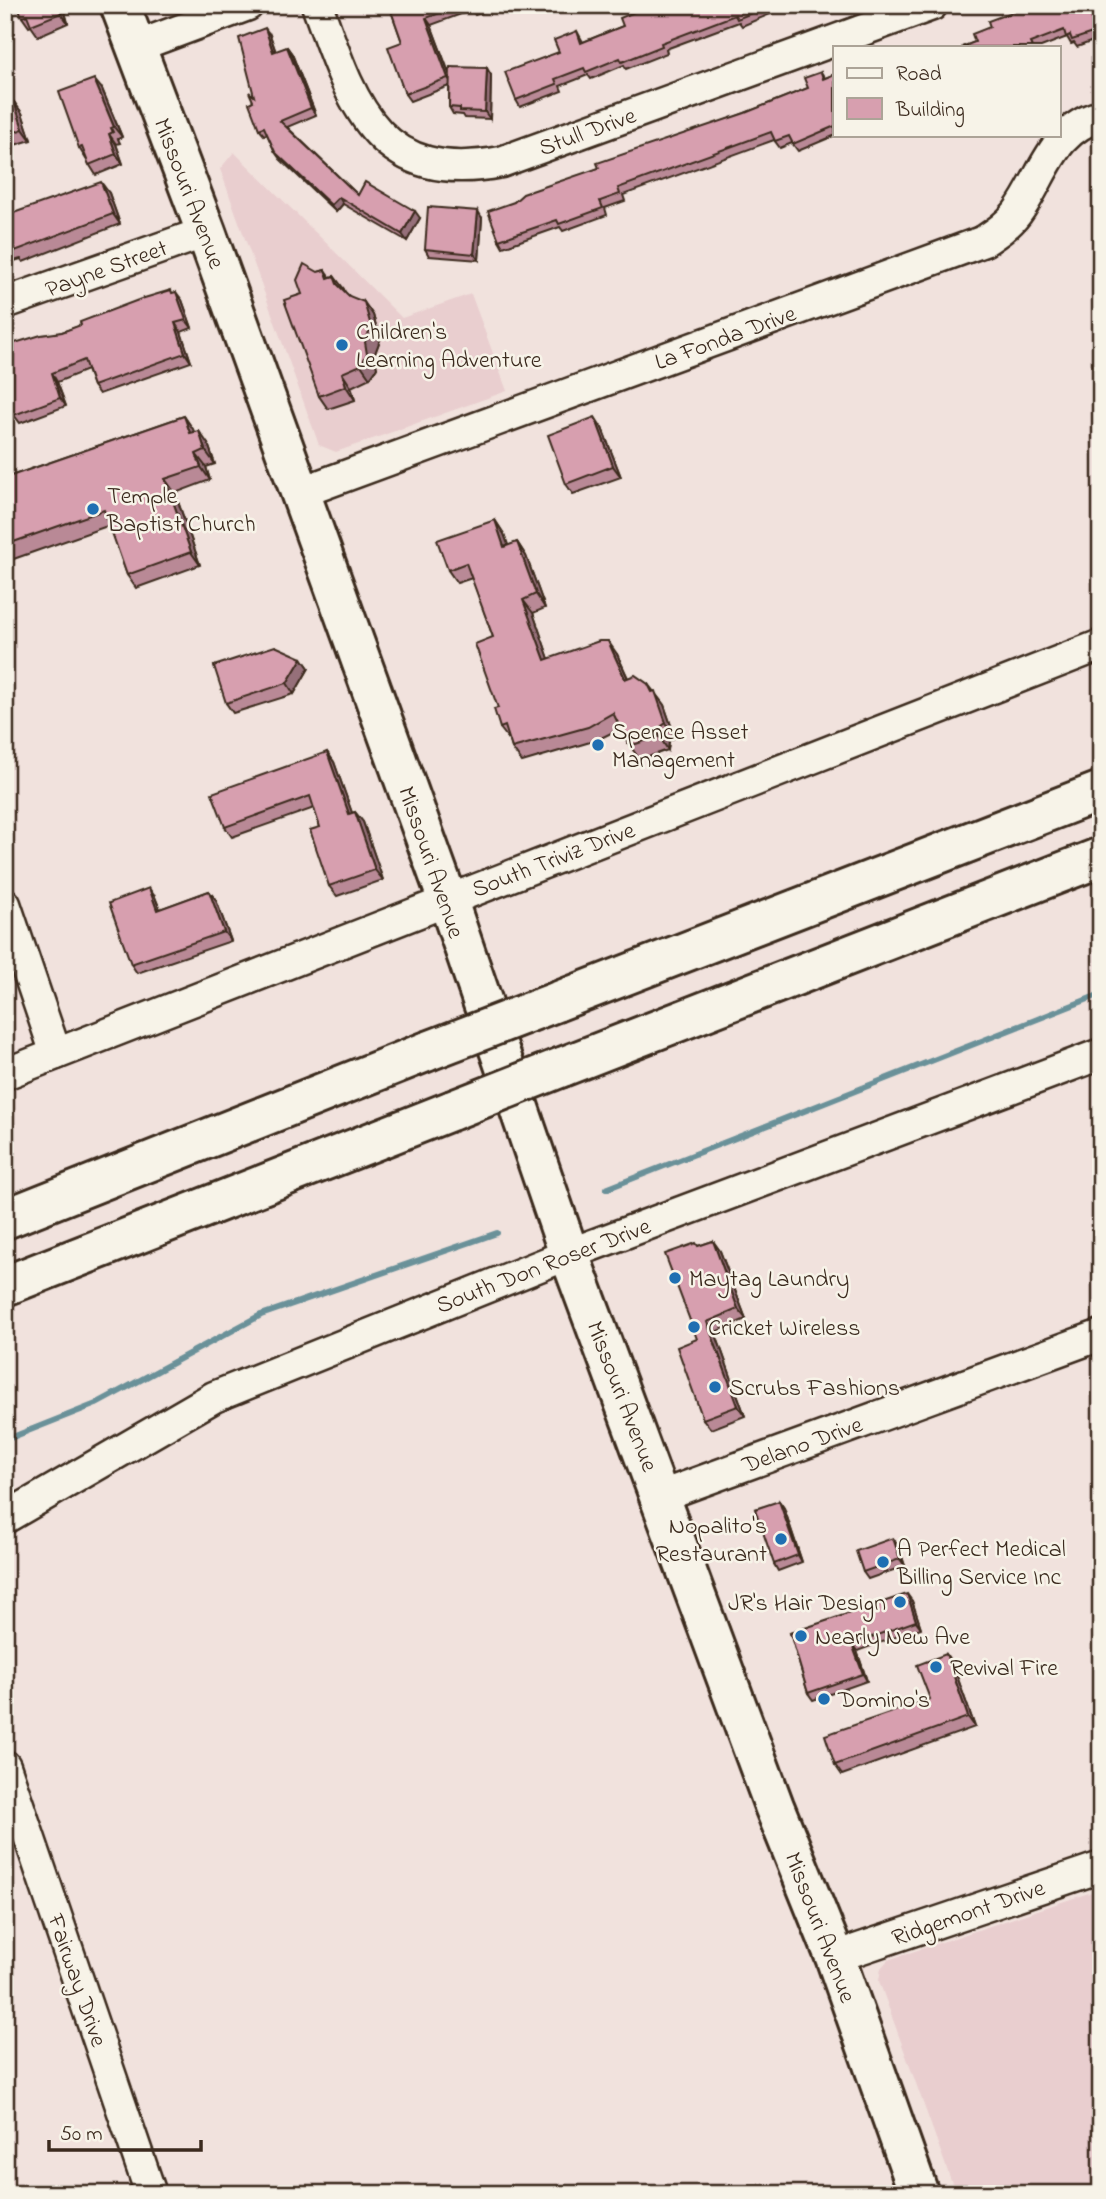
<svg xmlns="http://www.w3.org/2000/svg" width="1106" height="2199" viewBox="0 0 1106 2199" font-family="'Indie Flower',sans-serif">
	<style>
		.built { fill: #e9cecf }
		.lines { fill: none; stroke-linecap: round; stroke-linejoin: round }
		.stream { stroke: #6b9199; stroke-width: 6 }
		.minor-casing { stroke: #3b2a1e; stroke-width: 35 }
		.major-casing { stroke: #3b2a1e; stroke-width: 44 }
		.highway-casing { stroke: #3b2a1e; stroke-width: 44 }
		.minor { stroke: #f7f3e8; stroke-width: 30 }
		.major { stroke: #f7f3e8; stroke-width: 38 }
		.highway { stroke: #f7f3e8; stroke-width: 38 }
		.highway-bridge-casing { stroke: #3b2a1e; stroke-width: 44; stroke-linecap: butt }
		.highway-bridge { stroke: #f7f3e8; stroke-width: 38 }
		.wall { fill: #b98996; stroke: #3b2a1e; stroke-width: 2 }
		.shaded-wall { fill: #966f7a; stroke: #3b2a1e; stroke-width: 2 }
		.building { fill: #d79faf; stroke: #3b2a1e; stroke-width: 2 }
		.poi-dot { fill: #1f6fb2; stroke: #f7f3e8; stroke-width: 2.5 }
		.labels { text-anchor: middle; stroke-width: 5; stroke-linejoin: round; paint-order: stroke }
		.street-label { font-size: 24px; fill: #3b2a1e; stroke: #f7f3e8 }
		.poi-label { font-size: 24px; fill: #3b2a1e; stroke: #f7f3e8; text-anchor: start }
	</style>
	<rect width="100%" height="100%" fill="#f1e2dd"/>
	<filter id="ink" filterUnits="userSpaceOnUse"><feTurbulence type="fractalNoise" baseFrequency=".0143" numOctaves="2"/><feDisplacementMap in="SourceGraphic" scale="14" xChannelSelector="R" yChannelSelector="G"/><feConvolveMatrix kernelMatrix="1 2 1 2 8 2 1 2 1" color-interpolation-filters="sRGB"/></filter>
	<g filter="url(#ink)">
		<g class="built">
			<polygon points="234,152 402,318 471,294 507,391 336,452 319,445 220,169"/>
			<polygon points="1101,1889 1101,2194 956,2194 879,1981 881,1968 888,1960"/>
		</g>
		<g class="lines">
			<g class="stream">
				<polyline points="606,1189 1101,994"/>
				<polyline points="5,1440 96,1404 261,1315 497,1233"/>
			</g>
			<g class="minor-casing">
				<g id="minor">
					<path d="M317,5c35,97 59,181 184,157l431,-157"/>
					<polyline points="135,47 248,5"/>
					<polyline points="5,303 206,232"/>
					<path d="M299,493l685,-252c12,-8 24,-16 33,-28 27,-36 34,-84 84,-97"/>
					<polyline points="5,904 56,1054"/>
					<polyline points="5,1074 1101,645"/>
					<polyline points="661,1496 1101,1335"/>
					<polyline points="5,1518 214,1397 569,1254 1101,1054"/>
					<polyline points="5,1766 151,2194"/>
					<polyline points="835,1957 1101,1867"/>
				</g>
			</g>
			<g class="major-casing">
				<polyline id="major" points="120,5 206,232 448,901 569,1254 774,1806 835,1957 919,2194"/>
			</g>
			<g class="highway-casing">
				<g id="highway">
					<polyline points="556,1002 1101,791"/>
					<polyline points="562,1067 1101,857"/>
					<polyline points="5,1219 428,1051"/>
					<polyline points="5,1286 453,1110"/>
				</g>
			</g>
			<use href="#minor" class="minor"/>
			<use href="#major" class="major"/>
			<use href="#highway" class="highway"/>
			<g class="highway-bridge-casing">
				<g id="highway-bridge">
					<polyline points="428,1051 556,1002"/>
					<polyline points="453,1110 562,1067"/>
				</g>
			</g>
			<use href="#highway-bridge" class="highway-bridge"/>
		</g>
		<g class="wall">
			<polygon points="18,5 63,5 68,23 38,36 31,26 29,27 22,17"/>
			<polygon points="389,5 494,5 494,8 475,15 472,10 431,25 450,75 491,75 490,119 465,118 463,115 453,114 449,107 449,86 410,101 405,94 402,42"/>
			<polygon points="651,5 773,5 775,12 742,26 739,22 666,49 667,53 626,69 624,65 591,79 588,75 560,86 562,91 520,107 516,100 577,31 583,42 623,26"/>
			<polygon points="1031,5 1038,5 1038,6 1101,5 1101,38 1077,47 1074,43 1071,44 1067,37 1041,47 962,47 975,42 990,27"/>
			<polygon points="270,35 276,52 287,47 292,54 316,115 287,127 358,195 420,218 407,241 343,204 336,212 280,159 275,152 267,134 264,135 259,129 253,101"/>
			<polygon points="821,72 825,78 835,74 835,135 836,135 798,151 792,143 780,148 774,140 623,195 625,201 605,208 607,215 563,231 560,227 503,247 499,240 514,202 599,168 745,113 808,88"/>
			<polygon points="102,89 122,137 118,139 120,143 116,144 123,164 96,175 79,148"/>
			<polygon points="5,100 9,105 14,102 22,113 31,140 5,148"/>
			<polygon points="109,193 120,224 23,262 21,259 7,263 5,260 5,216"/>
			<polygon points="482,218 479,260 429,256 425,249"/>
			<polygon points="325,270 330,277 334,276 345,292 349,296 373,315 380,340 374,356 377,368 370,378 351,387 355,400 328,409 319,396 302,294 318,272"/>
			<polygon points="173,293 182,300 192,328 181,332 191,362 99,394 93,386 87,370 57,382 66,406 20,423 14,415 8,396 5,397 5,346 62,332"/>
			<polygon points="184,416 194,432 208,444 215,464 206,467 210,480 175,493 200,565 136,588 127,575 110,525 5,562 5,478"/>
			<polygon points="602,428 621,477 573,494 566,484"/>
			<polygon points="495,520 504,534 508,546 517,542 526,556 545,608 533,613 549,659 617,654 628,678 654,692 664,705 675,737 669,741 668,750 645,758 638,757 628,743 621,728 597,740 522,762 512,748 510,741 500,728 493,637 472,578 457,583 448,570"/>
			<polygon points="302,658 309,668 294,694 233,713 226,703"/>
			<polygon points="327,752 334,762 352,813 355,812 363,822 383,880 337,896 329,886 320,827 314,808 232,837 225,827"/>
			<polygon points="209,891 216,900 231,941 137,973 131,964 155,897 160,909"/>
			<polygon points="713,1241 720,1251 746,1319 715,1332 745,1416 711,1429 703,1419 697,1339 698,1246"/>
			<polygon points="779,1501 784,1508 802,1562 778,1571 774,1564"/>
			<polygon points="898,1545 905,1566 868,1579 863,1572"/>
			<polygon points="912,1601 921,1628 857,1651 867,1681 813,1700 808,1693 790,1633"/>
			<polygon points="946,1654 953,1665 975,1727 842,1775 835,1765 930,1699"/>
		</g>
		<g class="shaded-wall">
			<polygon points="59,5 63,5 68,23 61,13"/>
			<polygon points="426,18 431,25 453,85 448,78"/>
			<polygon points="265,28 270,35 278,59 273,52"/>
			<polygon points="287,47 292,54 316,115 311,108"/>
			<polygon points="487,68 491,75 490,119 485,112"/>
			<polygon points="94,79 102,89 122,137 114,127"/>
			<polygon points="14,102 22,113 31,140 23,129"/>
			<polygon points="109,134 116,144 123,164 116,154"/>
			<polygon points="101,182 109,193 120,224 113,214"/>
			<polygon points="339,197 343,204 336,212 331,205"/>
			<polygon points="415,211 420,218 407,241 402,234"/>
			<polygon points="478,211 482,218 479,260 474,254"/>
			<polygon points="334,276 344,289 346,298 337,284"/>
			<polygon points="176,292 182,300 192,328 186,320"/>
			<polygon points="364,302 373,315 380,340 374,356 377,368 370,378 361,365 365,342"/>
			<polygon points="175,323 181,332 191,362 185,353"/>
			<polygon points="52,373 57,382 66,406 60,398"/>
			<polygon points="342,373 351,387 355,400 346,386"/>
			<polygon points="184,416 193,429 199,447 190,433"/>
			<polygon points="595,417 602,428 621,477 613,466"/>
			<polygon points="199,431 208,444 215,464 205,450"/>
			<polygon points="196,454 206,467 210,480 201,467"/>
			<polygon points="165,479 175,493 200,565 191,552"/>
			<polygon points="495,520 504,534 514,561 504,547"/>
			<polygon points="517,542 526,556 545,608 536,594"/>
			<polygon points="523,600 533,613 554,673 545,660"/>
			<polygon points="608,641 617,654 634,692 625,679"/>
			<polygon points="302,658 309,668 294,694 287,683"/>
			<polygon points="648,684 664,705 675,737 666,723"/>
			<polygon points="659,728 669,741 668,750 659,736"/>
			<polygon points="327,752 334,762 356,824 349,814"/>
			<polygon points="355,812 363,822 383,880 375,870"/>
			<polygon points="149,888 155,897 163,919 157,910"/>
			<polygon points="209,891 216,900 231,941 224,932"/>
			<polygon points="713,1241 720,1251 746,1319 738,1309"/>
			<polygon points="707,1322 715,1332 745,1416 738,1406"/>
			<polygon points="779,1501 784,1508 802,1562 798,1555"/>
			<polygon points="893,1538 898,1545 905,1566 900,1559"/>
			<polygon points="907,1594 912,1601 921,1628 916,1621"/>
			<polygon points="852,1644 857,1651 867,1681 863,1674"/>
			<polygon points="946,1654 953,1665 975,1727 968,1717"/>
		</g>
		<g class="building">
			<polygon points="18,5 59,5 61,13 31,25 27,15 22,17"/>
			<polygon points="389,5 462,5 426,18 448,78 405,94 388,47 402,42"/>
			<polygon points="651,5 771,5 737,19 735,15 661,43 662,46 622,62 620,58 586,72 584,68 555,79 557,84 516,100 505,72 559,52 554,40 577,31 581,43 623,26 620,18"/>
			<polygon points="1031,5 1037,5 1037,7 1041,5 1101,5 1101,30 1072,40 1070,35 1066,37 1064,30 1030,43 1032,47 962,47 975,42 972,34 990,27 988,21"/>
			<polygon points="265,28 273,52 287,47 311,108 280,121 358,195 365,182 415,211 402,234 339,197 331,205 275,152 264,127 259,129 249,103 253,101 249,92 254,96 239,38"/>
			<polygon points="450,67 487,68 485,112 460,111 460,108 449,107"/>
			<polygon points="821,72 823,79 835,74 835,126 793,144 789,136 775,141 771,132 618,188 620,194 600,201 603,208 559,224 557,220 499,240 488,211 514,202 523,194 599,168 597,163 745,113 808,88 804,78"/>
			<polygon points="94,79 114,127 111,128 113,132 109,134 116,154 89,165 82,147 79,148 59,92"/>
			<polygon points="5,100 7,105 14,102 23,129 5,136"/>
			<polygon points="101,182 113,214 15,251 14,248 5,251 5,216"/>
			<polygon points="428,207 478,211 474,254 425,249"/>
			<polygon points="304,264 318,272 325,270 328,278 334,276 337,284 349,296 364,302 371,326 365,342 367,354 361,365 342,373 346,386 319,396 284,300 302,294 297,280"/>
			<polygon points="171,290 172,293 176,292 186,320 175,323 185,353 93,386 84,360 52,373 60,398 14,415 5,389 5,346 41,335 62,332 81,325 80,322 141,299"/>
			<polygon points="184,416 190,433 199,431 205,450 196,454 201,467 165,479 191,552 127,575 104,510 5,545 5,478"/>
			<polygon points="595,417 613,466 566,484 548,435"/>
			<polygon points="495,520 504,547 517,542 536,594 523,600 545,660 599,641 608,641 625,679 635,675 648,684 652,692 655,691 666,723 659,728 659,736 636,744 628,743 613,713 588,727 512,748 505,726 500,728 494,709 498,708 475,644 493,637 466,563 448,570 437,540"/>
			<polygon points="275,646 302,658 287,683 226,703 214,666"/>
			<polygon points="327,752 349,814 355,812 375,870 329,886 310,830 320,827 310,796 225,827 212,793"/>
			<polygon points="149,888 157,910 209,891 224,932 131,964 109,903"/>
			<polygon points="713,1241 738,1309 707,1322 738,1406 703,1419 677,1347 697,1339 665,1254 696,1243 698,1246"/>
			<polygon points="779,1501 798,1555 774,1564 755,1509"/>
			<polygon points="893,1538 900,1559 863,1572 856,1551"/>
			<polygon points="907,1594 916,1621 852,1644 863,1674 808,1693 790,1633"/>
			<polygon points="946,1654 968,1717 835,1765 825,1735 930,1699 917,1665"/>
		</g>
	</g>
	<g class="poi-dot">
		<circle cx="342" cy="345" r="7"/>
		<circle cx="93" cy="509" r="7"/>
		<circle cx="598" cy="745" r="7"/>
		<circle cx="675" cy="1278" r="7"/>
		<circle cx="694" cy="1327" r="7"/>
		<circle cx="715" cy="1387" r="7"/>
		<circle cx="781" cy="1539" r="7"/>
		<circle cx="883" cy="1562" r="7"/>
		<circle cx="900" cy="1602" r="7"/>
		<circle cx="801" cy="1636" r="7"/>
		<circle cx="936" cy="1667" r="7"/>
		<circle cx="824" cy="1699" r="7"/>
	</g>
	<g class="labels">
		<g class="street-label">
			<text transform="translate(587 131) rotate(-20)" y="8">Stull Drive</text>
			<text transform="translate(190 193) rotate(69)" y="8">Missouri Avenue</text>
			<text transform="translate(106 268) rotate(-20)" y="8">Payne Street</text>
			<text transform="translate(725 337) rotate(-20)" y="8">La Fonda Drive</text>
			<text transform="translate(553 859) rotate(-21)" y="8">South Triviz Drive</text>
			<text transform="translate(432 862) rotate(71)" y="8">Missouri Avenue</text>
			<text transform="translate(543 1265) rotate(-21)" y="8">South Don Roser Drive</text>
			<text transform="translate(623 1396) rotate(69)" y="8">Missouri Avenue</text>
			<text transform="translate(802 1444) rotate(-20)" y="8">Delano Drive</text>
			<text transform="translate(968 1912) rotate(-19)" y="8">Ridgemont Drive</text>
			<text transform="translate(821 1927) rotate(69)" y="8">Missouri Avenue</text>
			<text transform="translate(78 1980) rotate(71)" y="8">Fairway Drive</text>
		</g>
		<g class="poi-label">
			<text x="356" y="339">Children's<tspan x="356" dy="28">Learning Adventure</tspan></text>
			<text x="107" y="503">Temple<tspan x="107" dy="28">Baptist Church</tspan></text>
			<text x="612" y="739">Spence Asset<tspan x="612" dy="28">Management</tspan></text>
			<text x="689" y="1286">Maytag Laundry</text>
			<text x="708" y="1335">Cricket Wireless</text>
			<text x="729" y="1395">Scrubs Fashions</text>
			<text x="767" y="1533" text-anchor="end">Nopalito's<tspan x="767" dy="28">Restaurant</tspan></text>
			<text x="897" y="1556">A Perfect Medical<tspan x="897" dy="28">Billing Service Inc</tspan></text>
			<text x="886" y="1610" text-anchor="end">JR's Hair Design</text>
			<text x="815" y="1644">Nearly New Ave</text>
			<text x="950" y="1675">Revival Fire</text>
			<text x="838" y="1707">Domino's</text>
		</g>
	</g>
	<rect width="1106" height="2199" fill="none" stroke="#f7f3e8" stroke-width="28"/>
	<rect x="14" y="14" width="1078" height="2171" fill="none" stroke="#3b2a1e" stroke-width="2.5" filter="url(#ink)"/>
	<rect x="833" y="46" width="228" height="91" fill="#f7f3e8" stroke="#aca397" stroke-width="2"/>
	<rect x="847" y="68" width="35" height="10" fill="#f7f3e8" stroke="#aca397" stroke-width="2"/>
	<text x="896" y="80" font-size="21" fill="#3b2a1e">Road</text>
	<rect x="847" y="98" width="35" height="21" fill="#d79faf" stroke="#aca397" stroke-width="2"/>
	<text x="896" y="116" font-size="21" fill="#3b2a1e">Building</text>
	<path d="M49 2140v10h152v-10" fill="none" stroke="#3b2a1e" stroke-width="3.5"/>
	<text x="60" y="2140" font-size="21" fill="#3b2a1e" stroke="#f7f3e8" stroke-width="5" paint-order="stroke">50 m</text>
</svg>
